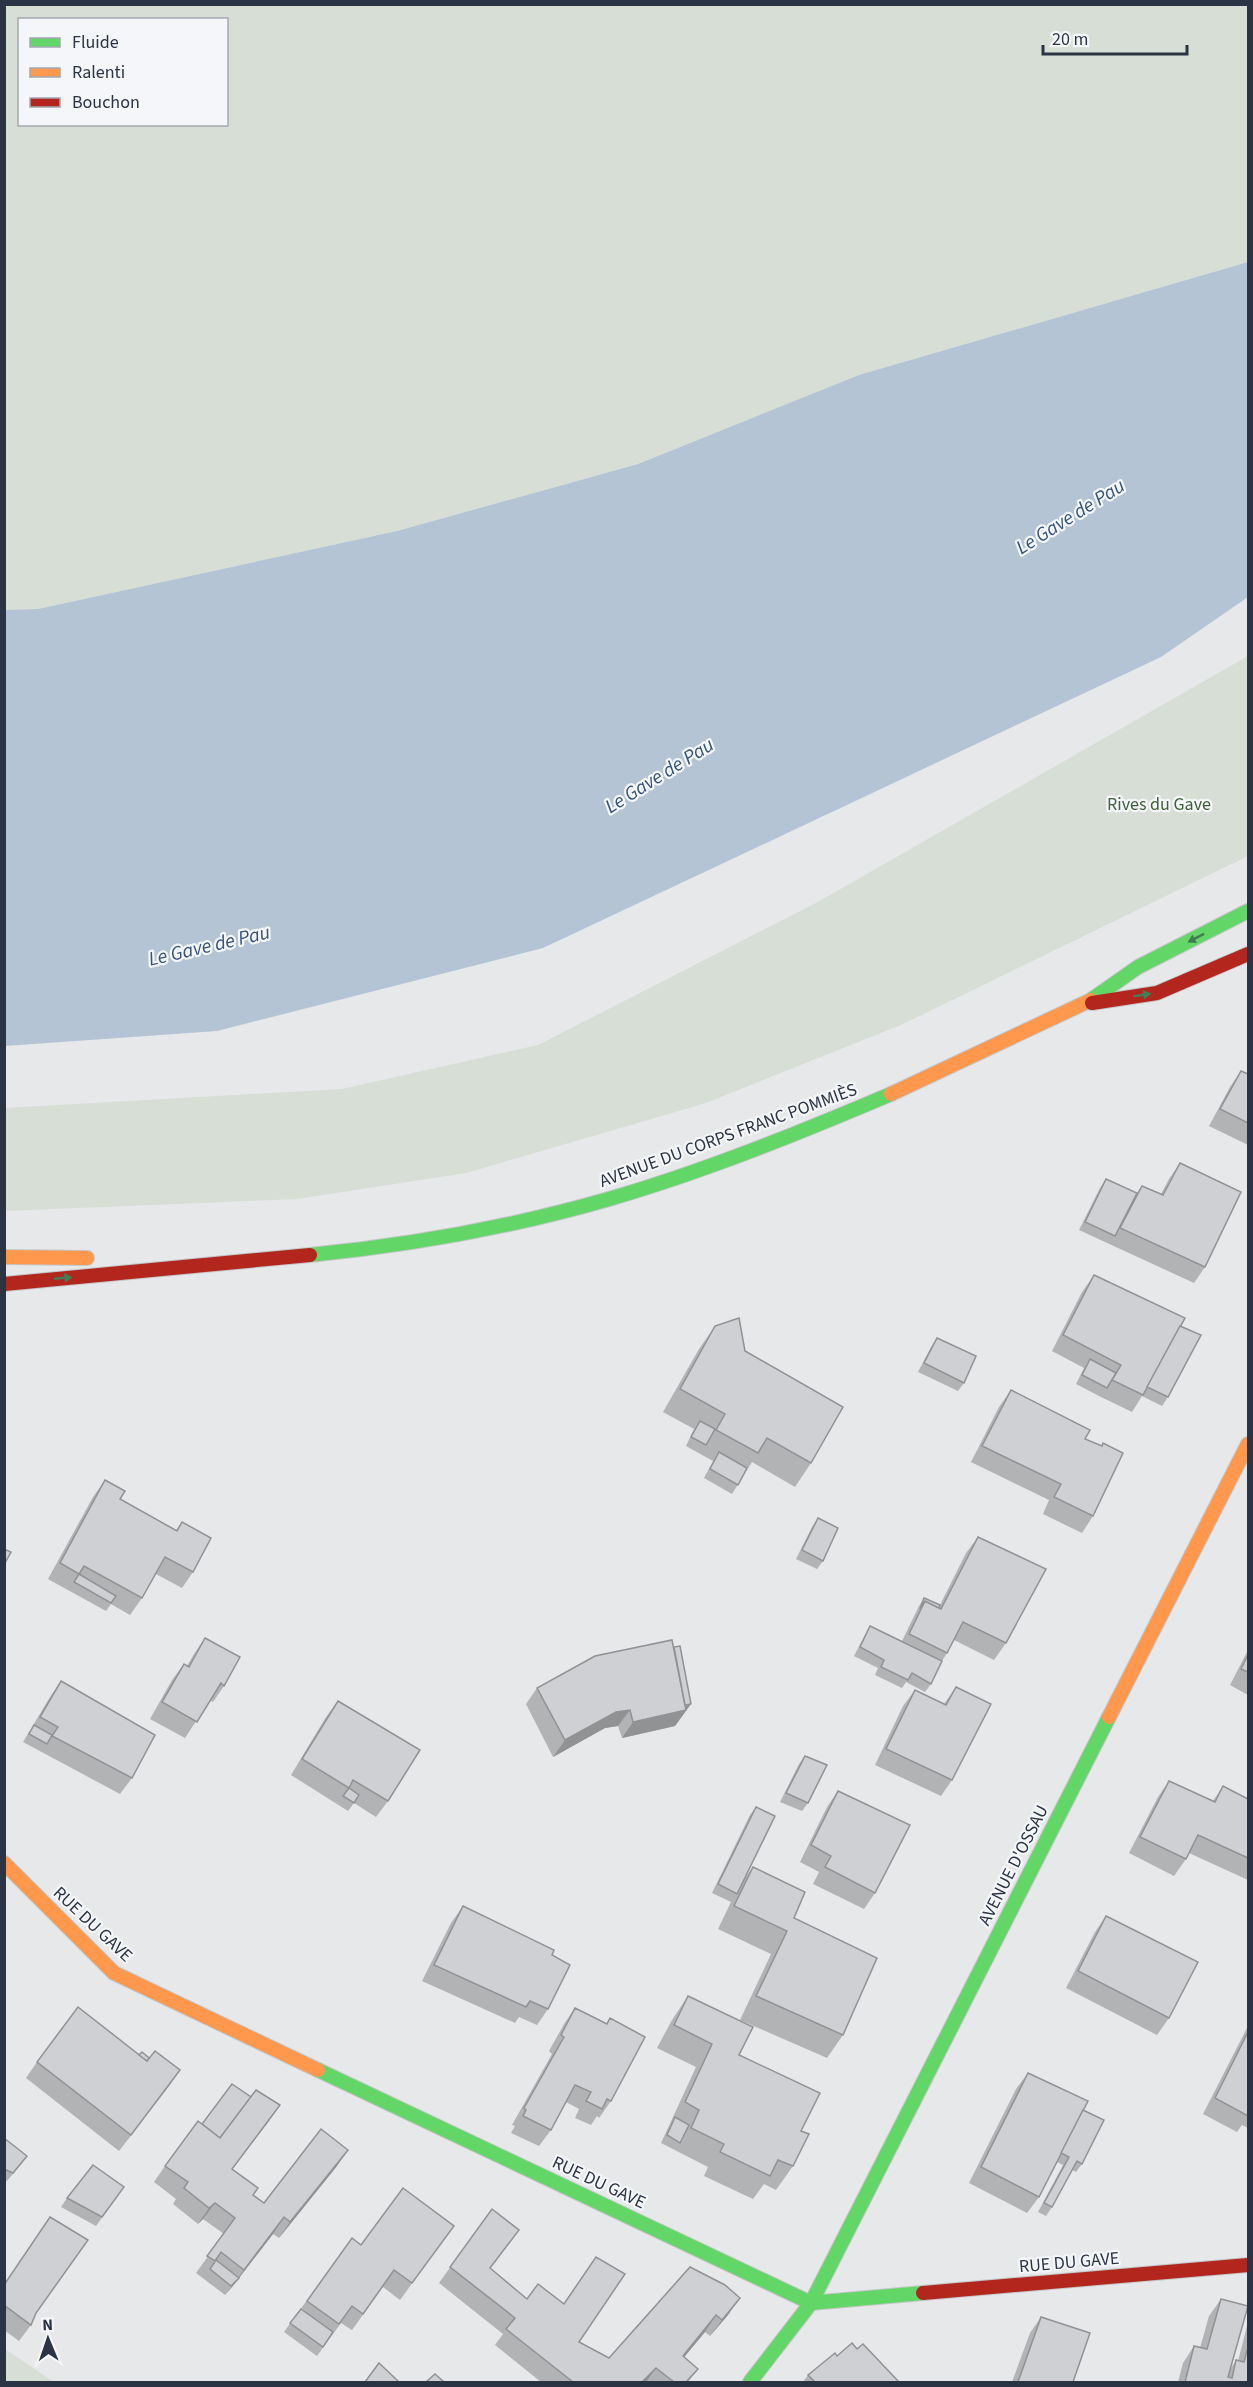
<svg xmlns="http://www.w3.org/2000/svg" width="1253" height="2387" viewBox="0 0 1253 2387" font-family="'Source Sans 3',sans-serif">
	<style>
		.green { fill: #d6ded6; fill-rule: evenodd }
		.water { fill: #b4c4d5 }
		.lines { fill: none; stroke-linecap: round; stroke-linejoin: round }
		.fast-casing { stroke: #c4c6c8; stroke-width: 16 }
		.slow-casing { stroke: #c4c6c8; stroke-width: 16 }
		.jam-casing { stroke: #c4c6c8; stroke-width: 16 }
		.fast { stroke: #63d668; stroke-width: 14 }
		.slow { stroke: #ff974d; stroke-width: 14 }
		.jam { stroke: #b3261e; stroke-width: 14 }
		.wall { fill: #b1b3b5 }
		.shaded-wall { fill: #909294 }
		.building { fill: #ced0d3; stroke: #909294; stroke-width: 1.5 }
		.oneway { fill: #447d55 }
		.labels { text-anchor: middle; stroke-width: 4.5; stroke-linejoin: round; paint-order: stroke }
		.park-label { font-size: 18px; fill: #3f6138; stroke: #f4f6f9 }
		.street-label { font-size: 18px; fill: #2b3445; stroke: #f4f6f9 }
		.water-label { font-size: 20px; font-style: italic; fill: #34527a; stroke: #f4f6f9 }
	</style>
	<rect width="100%" height="100%" fill="#e6e8ea"/>
	<g class="green">
		<path d="M4,5h1244v257l-389,113 -221,89 -241,67 -359,78 -33,1zM20,20h206v104h-206z"/>
		<polygon points="1248,656 1248,856 901,1025 706,1103 466,1173 297,1199 5,1211 5,1108 342,1089 538,1045 816,903"/>
		<polygon points="4,2349 5,2349 54,2382 5,2382"/>
	</g>
	<polygon class="water" points="1248,262 1248,597 1161,657 543,948 217,1031 5,1046 5,610 38,609 397,531 638,464 859,375"/>
	<g class="lines">
		<g class="fast-casing">
			<g id="fast">
				<polyline points="1091,1000 1138,967 1248,911"/>
				<path d="M310,1255c101,-10 202,-28 299,-56 96,-28 190,-66 282,-105"/>
				<polyline points="318,2070 811,2303 923,2293"/>
				<polyline points="750,2382 811,2303 1109,1717"/>
			</g>
		</g>
		<g class="slow-casing">
			<g id="slow">
				<polyline points="891,1094 1091,1000"/>
				<polyline points="4,1257 87,1258"/>
				<polyline points="1109,1717 1248,1444"/>
				<polyline points="4,1863 114,1973 318,2070"/>
			</g>
		</g>
		<g class="jam-casing">
			<g id="jam">
				<polyline points="1092,1003 1157,993 1248,954"/>
				<polyline points="4,1284 310,1255"/>
				<polyline points="923,2293 1248,2265"/>
			</g>
		</g>
		<use href="#fast" class="fast"/>
		<use href="#slow" class="slow"/>
		<use href="#jam" class="jam"/>
	</g>
	<g class="wall">
		<polygon points="1241,1071 1248,1074 1248,1145 1209,1126 1230,1087"/>
		<polygon points="1180,1163 1205,1267 1194,1283 1079,1230 1100,1188 1106,1179 1137,1193 1142,1186 1161,1194 1169,1179"/>
		<polygon points="1094,1275 1180,1326 1168,1397 1162,1406 1142,1396 1132,1412 1101,1397 1076,1384 1084,1368 1052,1351 1082,1292"/>
		<polygon points="715,1326 745,1351 811,1463 795,1487 752,1462 732,1494 704,1478 713,1461 686,1446 694,1429 663,1412 699,1349"/>
		<polygon points="937,1338 964,1383 958,1391 918,1372 931,1347"/>
		<polygon points="1011,1390 1085,1439 1101,1446 1103,1443 1093,1516 1082,1533 1043,1514 1049,1500 971,1462 999,1407"/>
		<polygon points="105,1480 120,1499 176,1530 182,1522 193,1572 182,1588 156,1574 142,1598 130,1615 111,1604 106,1611 48,1579 93,1497"/>
		<polygon points="818,1518 823,1561 817,1569 796,1559 812,1527"/>
		<polygon points="978,1537 1006,1643 994,1660 954,1640 947,1653 942,1661 931,1684 925,1692 906,1682 902,1688 875,1675 878,1668 854,1656 865,1635 870,1626 902,1641 919,1606 924,1598 940,1605 966,1553"/>
		<polygon points="205,1638 224,1686 213,1702 210,1700 185,1738 150,1719 172,1680 184,1664 187,1666 194,1654"/>
		<polygon points="1248,1650 1248,1695 1230,1685"/>
		<polygon points="61,1681 132,1778 120,1794 23,1742 50,1697"/>
		<polygon points="956,1687 952,1780 941,1796 875,1765 903,1706 915,1690 944,1704"/>
		<polygon points="537,1688 685,1712 675,1726 622,1738 618,1726 605,1728 553,1757 526,1704"/>
		<polygon points="338,1701 388,1801 376,1817 354,1803 348,1811 291,1775 326,1717"/>
		<polygon points="805,1756 808,1803 802,1811 780,1802 799,1764"/>
		<polygon points="1169,1781 1213,1801 1223,1786 1248,1799 1248,1880 1189,1853 1186,1859 1174,1876 1129,1853 1158,1797"/>
		<polygon points="838,1791 875,1893 864,1909 813,1884 819,1872 800,1862 827,1807"/>
		<polygon points="756,1807 744,1879 753,1867 794,1918 843,2035 827,2058 740,2020 771,1954 718,1929 731,1902 712,1893 750,1815"/>
		<polygon points="463,1906 552,1955 548,2009 537,2025 519,2017 515,2023 422,1981 451,1923"/>
		<polygon points="1106,1916 1169,2018 1157,2035 1066,1988 1095,1932"/>
		<polygon points="688,1996 739,2055 801,2131 793,2166 776,2190 764,2184 753,2199 704,2176 708,2167 661,2143 696,2067 657,2048 672,2020"/>
		<polygon points="575,2008 606,2024 610,2018 611,2101 599,2118 597,2116 591,2125 575,2118 579,2109 566,2102 551,2130 539,2146 511,2133 515,2126 512,2125 552,2054 549,2051 564,2024"/>
		<polygon points="1248,2026 1248,2128 1242,2125 1237,2132 1203,2114"/>
		<polygon points="139,2055 180,2070 119,2151 26,2078 37,2062"/>
		<polygon points="1028,2073 1082,2164 1076,2172 1072,2170 1052,2207 1046,2216 1038,2212 1063,2165 1057,2162 1039,2197 1027,2213 969,2183 1016,2089"/>
		<polygon points="251,2097 280,2105 232,2169 253,2195 264,2203 337,2166 279,2238 273,2234 225,2295 196,2273 224,2234 203,2219 198,2224 173,2204 176,2199 154,2182 165,2166 202,2124"/>
		<polygon points="4,2138 21,2164 7,2181 4,2180"/>
		<polygon points="124,2187 96,2226 61,2207 67,2198"/>
		<polygon points="492,2209 519,2230 490,2268 527,2299 564,2303 596,2257 579,2342 609,2358 690,2267 728,2315 710,2336 705,2332 684,2357 698,2369 688,2382 541,2382 495,2345 503,2334 439,2283"/>
		<polygon points="454,2226 400,2300 383,2287 352,2330 341,2323 317,2356 284,2332 352,2238 361,2245"/>
		<polygon points="4,2284 36,2313 31,2325 19,2341 4,2330"/>
		<polygon points="1221,2299 1230,2370 1236,2360 1238,2361 1248,2322 1248,2382 1178,2382 1183,2363 1194,2346 1200,2348 1209,2316"/>
		<polygon points="1041,2317 1073,2382 1012,2382 1030,2333"/>
		<polygon points="857,2349 899,2382 803,2382 808,2375 837,2356"/>
	</g>
	<g class="shaded-wall">
		<polygon points="691,1704 675,1726 622,1738 633,1722"/>
		<polygon points="630,1710 618,1726 605,1728 553,1757 565,1740 616,1712"/>
		<polygon points="180,2070 169,2086 119,2151 131,2135"/>
		<polygon points="280,2105 269,2121 220,2185"/>
		<polygon points="348,2150 337,2166 279,2238 290,2222"/>
		<polygon points="215,2203 203,2219 198,2224 209,2208"/>
		<polygon points="284,2217 273,2234 233,2286 225,2295"/>
		<polygon points="740,2298 728,2315 710,2336 722,2320"/>
		<polygon points="716,2315 705,2332 671,2373 683,2356"/>
		<polygon points="656,2368 646,2382 642,2382"/>
	</g>
	<g class="building">
		<polygon points="1241,1071 1248,1074 1248,1123 1220,1109"/>
		<polygon points="1180,1163 1241,1192 1205,1267 1120,1228 1142,1186 1163,1195"/>
		<polygon points="1106,1179 1137,1193 1115,1236 1085,1222"/>
		<polygon points="1094,1275 1185,1318 1143,1395 1112,1380 1121,1365 1063,1335"/>
		<polygon points="739,1318 745,1351 843,1407 811,1463 767,1438 758,1453 716,1430 725,1414 680,1389 715,1326"/>
		<polygon points="1180,1326 1201,1335 1168,1397 1147,1387"/>
		<polygon points="937,1338 976,1356 964,1383 924,1363"/>
		<polygon points="1090,1359 1116,1373 1107,1388 1082,1375"/>
		<polygon points="1011,1390 1090,1430 1085,1439 1102,1446 1103,1443 1123,1453 1093,1516 1054,1497 1061,1484 982,1446"/>
		<polygon points="700,1421 715,1429 706,1445 691,1437"/>
		<polygon points="719,1452 747,1468 738,1485 710,1469"/>
		<polygon points="105,1480 125,1491 120,1499 177,1531 182,1522 211,1538 193,1572 165,1557 142,1598 84,1566 79,1574 60,1563"/>
		<polygon points="818,1518 838,1528 823,1561 802,1550"/>
		<polygon points="978,1537 1046,1569 1006,1643 963,1622 947,1653 909,1634 925,1601 941,1609"/>
		<polygon points="4,1549 11,1552 4,1565"/>
		<polygon points="79,1574 116,1596 111,1603 74,1582"/>
		<polygon points="924,1598 940,1605 939,1608 925,1601 920,1609"/>
		<polygon points="870,1626 942,1661 931,1684 912,1673 908,1680 881,1667 884,1660 860,1647"/>
		<polygon points="205,1638 240,1657 224,1686 221,1683 197,1722 162,1702 184,1664 189,1667"/>
		<polygon points="672,1640 686,1710 633,1722 630,1710 616,1712 565,1740 537,1688 595,1656"/>
		<polygon points="680,1646 691,1704 685,1705 674,1647"/>
		<polygon points="1248,1655 1248,1672 1241,1669"/>
		<polygon points="61,1681 155,1735 132,1778 52,1736 58,1727 40,1717"/>
		<polygon points="956,1687 991,1704 952,1780 886,1749 915,1690 946,1705"/>
		<polygon points="338,1701 420,1750 388,1801 353,1780 349,1788 302,1759"/>
		<polygon points="34,1725 52,1735 47,1744 29,1734"/>
		<polygon points="805,1756 827,1765 808,1803 786,1793"/>
		<polygon points="1169,1781 1215,1802 1223,1786 1248,1799 1248,1858 1198,1835 1186,1859 1140,1837"/>
		<polygon points="349,1788 359,1795 354,1803 343,1796"/>
		<polygon points="838,1791 910,1825 875,1893 825,1867 831,1856 811,1845"/>
		<polygon points="756,1807 775,1816 737,1894 718,1884"/>
		<polygon points="753,1867 805,1892 794,1918 877,1958 843,2035 756,1996 787,1931 734,1906"/>
		<polygon points="463,1906 554,1950 552,1955 570,1965 548,2009 530,2001 526,2007 434,1965"/>
		<polygon points="1106,1916 1198,1962 1169,2018 1078,1971"/>
		<polygon points="688,1996 753,2027 739,2055 820,2093 801,2131 809,2134 793,2166 778,2160 770,2176 720,2152 724,2144 691,2128 699,2110 685,2102 712,2044 674,2025"/>
		<polygon points="78,2007 147,2061 155,2051 180,2070 131,2135 37,2062"/>
		<polygon points="575,2008 607,2024 610,2018 645,2037 611,2101 607,2099 602,2109 586,2101 591,2092 575,2085 551,2130 523,2116 526,2110 524,2108 564,2037 561,2035"/>
		<polygon points="1248,2032 1248,2116 1215,2098"/>
		<polygon points="142,2052 149,2058 147,2061 139,2055"/>
		<polygon points="1028,2073 1088,2101 1039,2197 981,2167"/>
		<polygon points="232,2084 251,2097 220,2138 202,2124"/>
		<polygon points="256,2090 280,2105 232,2169 258,2188 253,2195 264,2203 321,2129 348,2150 290,2222 284,2217 244,2270 221,2252 215,2261 207,2256 235,2218 215,2203 209,2208 184,2188 188,2182 165,2166 198,2121 220,2138"/>
		<polygon points="1083,2110 1104,2120 1082,2164 1077,2161 1052,2207 1044,2203 1069,2157 1061,2153"/>
		<polygon points="675,2117 689,2125 680,2143 667,2135"/>
		<polygon points="4,2138 27,2156 13,2173 4,2169"/>
		<polygon points="93,2165 124,2187 102,2217 67,2198"/>
		<polygon points="403,2188 454,2226 412,2283 394,2270 363,2314 352,2306 339,2324 307,2301 352,2238 361,2245"/>
		<polygon points="492,2209 519,2230 490,2268 527,2299 538,2284 564,2304 596,2257 625,2274 579,2342 609,2358 690,2267 725,2285 740,2298 722,2320 716,2315 683,2356 698,2369 686,2382 674,2382 656,2368 642,2382 573,2382 506,2329 515,2318 450,2267"/>
		<polygon points="50,2217 88,2240 36,2313 31,2325 4,2305 4,2285"/>
		<polygon points="216,2260 239,2278 231,2286 210,2269"/>
		<polygon points="1221,2299 1248,2306 1228,2377 1232,2378 1236,2360 1244,2362 1248,2347 1248,2382 1185,2382 1194,2346 1207,2349"/>
		<polygon points="301,2309 333,2332 323,2347 290,2323"/>
		<polygon points="1041,2317 1090,2333 1073,2382 1018,2382"/>
		<polygon points="852,2343 857,2349 863,2344 899,2382 815,2382 808,2375 835,2353 837,2356"/>
		<polygon points="379,2363 399,2382 365,2382"/>
		<polygon points="435,2374 444,2382 426,2382"/>
	</g>
	<defs><path id="oneway-solid" d="M-6-.8H1V-3.2L6.5 0L1 3.2V.8H-6Z" transform="scale(1.5)"/></defs>
	<g class="oneway">
		<use href="#oneway-solid" transform="translate(1196 938) rotate(153)"/>
		<use href="#oneway-solid" transform="translate(1142 995) rotate(-9)"/>
		<use href="#oneway-solid" transform="translate(63 1278) rotate(-5)"/>
	</g>
	<g class="labels">
		<g class="park-label">
			<text x="1159" y="810">Rives du Gave</text>
		</g>
		<g class="street-label">
			<text transform="translate(728 1135) rotate(-20)" y="6">AVENUE DU CORPS FRANC POMMIÈS</text>
			<text transform="translate(1013 1865) rotate(-63)" y="6">AVENUE D'OSSAU</text>
			<text transform="translate(93 1924) rotate(43)" y="6">RUE DU GAVE</text>
			<text transform="translate(599 2182) rotate(25)" y="6">RUE DU GAVE</text>
			<text transform="translate(1069 2262) rotate(-5)" y="6">RUE DU GAVE</text>
		</g>
		<g class="water-label">
			<text transform="translate(1070 516) rotate(-32)" y="7">Le Gave de Pau</text>
			<text transform="translate(659 775) rotate(-32)" y="7">Le Gave de Pau</text>
			<text transform="translate(209 945) rotate(-13)" y="7">Le Gave de Pau</text>
		</g>
	</g>
	<rect width="1253" height="2387" fill="none" stroke="#2b3445" stroke-width="12"/>
	<rect x="18" y="18" width="210" height="108" fill="#f4f6f9" stroke="#a4a8b1" stroke-width="1.5"/>
	<rect x="30" y="38" width="30" height="9" fill="#63d668" stroke="#a4a8b1" stroke-width="1.5"/>
	<text x="72" y="48" font-size="18" fill="#2b3445">Fluide</text>
	<rect x="30" y="68" width="30" height="9" fill="#ff974d" stroke="#a4a8b1" stroke-width="1.5"/>
	<text x="72" y="78" font-size="18" fill="#2b3445">Ralenti</text>
	<rect x="30" y="98" width="30" height="9" fill="#b3261e" stroke="#a4a8b1" stroke-width="1.5"/>
	<text x="72" y="108" font-size="18" fill="#2b3445">Bouchon</text>
	<g transform="translate(48 2339) rotate(358)" stroke="#f4f6f9" stroke-width="4.5" paint-order="stroke">
	<path d="M0-4.5L10 22L0 15L-10 22Z" fill="#2b3445"/>
	<text y="-9" font-size="16" font-weight="bold" text-anchor="middle" fill="#2b3445">N</text>
	</g>
	<path d="M1043 45v9h144v-9" fill="none" stroke="#2b3445" stroke-width="3"/>
	<text x="1052" y="45" font-size="18" fill="#2b3445" stroke="#f4f6f9" stroke-width="4.5" paint-order="stroke">20 m</text>
</svg>
